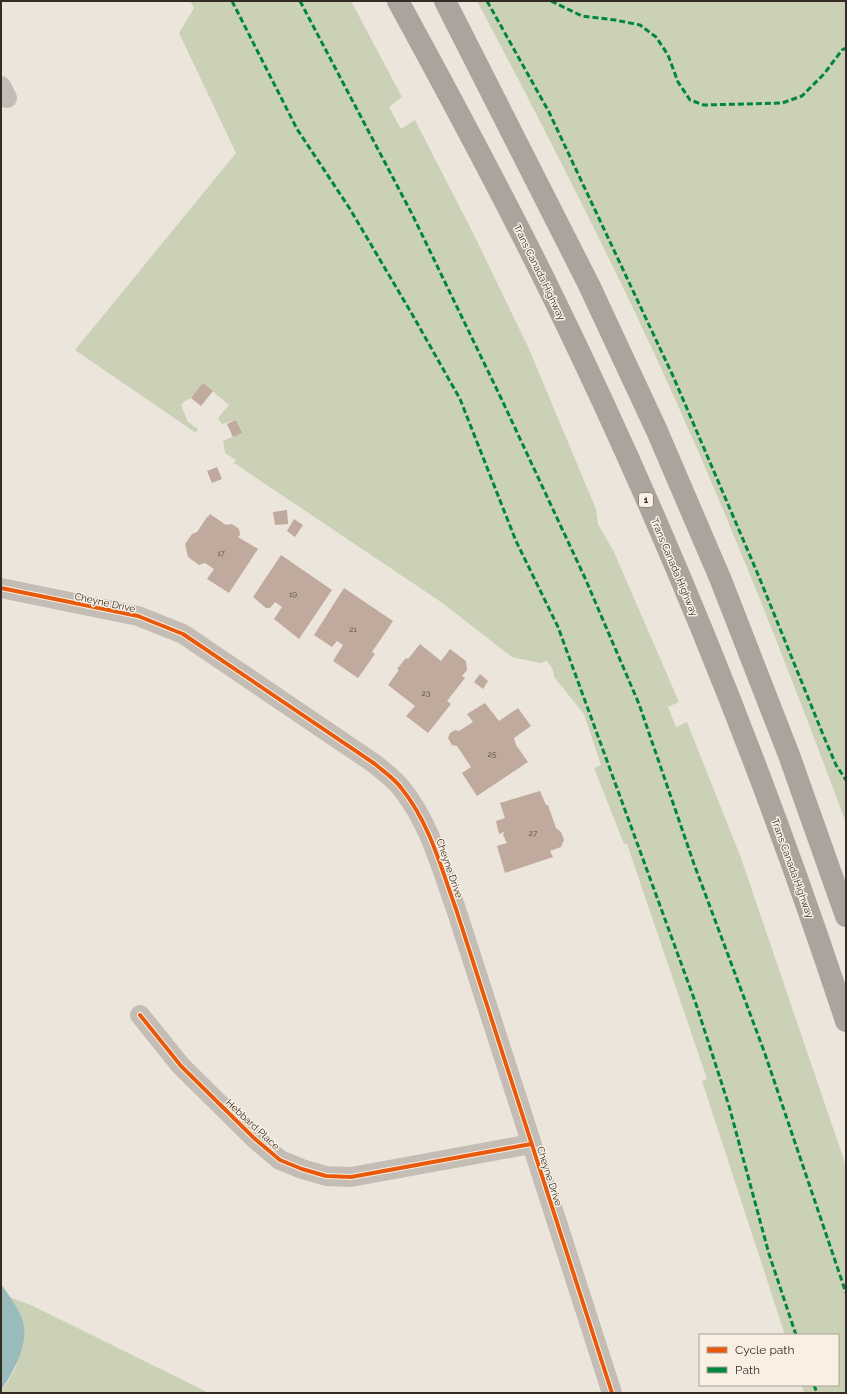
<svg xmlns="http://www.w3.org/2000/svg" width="847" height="1394" viewBox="0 0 847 1394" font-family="Raleway,sans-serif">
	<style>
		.green { fill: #cbd1b6 }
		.water { fill: #99bbbc }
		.building { fill: #c0aa9d }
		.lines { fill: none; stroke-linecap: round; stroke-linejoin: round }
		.street { stroke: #c4bdb6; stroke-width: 20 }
		.highway { stroke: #aaa49c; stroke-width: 22 }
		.quiet { stroke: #00873e; stroke-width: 3; stroke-dasharray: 6 3; stroke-linecap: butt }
		.cycleway-casing { stroke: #f9f0e3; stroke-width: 6 }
		.cycleway { stroke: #e8590c; stroke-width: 4 }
		.labels { text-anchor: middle; stroke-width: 3; stroke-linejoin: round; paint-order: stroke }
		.number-label { font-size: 8px; fill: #574b43 }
		.shield { fill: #f9f0e3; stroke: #6f665e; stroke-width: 1 }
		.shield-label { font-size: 9px; font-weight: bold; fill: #342b25 }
		.street-label { font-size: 10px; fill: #342b25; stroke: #f9f0e3 }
	</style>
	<rect width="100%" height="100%" fill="#ece5dc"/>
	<g class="green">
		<path d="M190,1h161l51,96 -13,10 12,22 14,-9 59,115 55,114 67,160 2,15 16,28 65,150 -11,5 8,20 11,-5 54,136 105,308v227h-42l-2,-8h36v-50h-53l-83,-254 5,-2 -80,-235h-3l-30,-76 7,-3 -17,-51 -30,-37c0,-6 -3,-11 -7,-16l-7,2 -28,-6 -71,-55 -207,-139 2,-3 -11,-7 -2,-12 18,-8 -5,-13 -14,4 -4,-6 11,-13 -25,-21 -13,14 -6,3 -4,4 7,17 10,7 -2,4 -121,-83 161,-197 -57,-120 15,-25z"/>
		<path d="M477,1h369v822c-65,-175 -134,-350 -215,-519 -49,-102 -101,-203 -154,-303z"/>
		<polygon points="9,1297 31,1305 209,1393 1,1393 16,1367 21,1316"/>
	</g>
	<path class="water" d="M1,1284c7,10 15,21 20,32 11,25 -7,54 -20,75z"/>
	<g class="building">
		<polygon points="203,383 213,391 201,406 191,398"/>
		<polygon points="236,420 242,433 233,437 227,424"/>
		<polygon points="217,467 222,479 212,483 207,471"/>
		<polygon points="287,510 288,524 275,525 273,512"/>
		<polygon points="210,514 226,525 232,524 239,529 240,535 238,537 258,549 229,593 207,579 214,569 205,563 199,565 188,557 185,544 192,534 197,532 207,517 208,517"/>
		<polygon points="294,519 303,525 295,537 287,531"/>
		<polygon points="281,555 332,590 299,639 274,619 282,607 275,602 270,608 266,608 253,597"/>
		<polygon points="344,588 393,621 372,652 375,654 358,678 333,661 343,645 337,641 332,647 314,635"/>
		<polygon points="420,644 441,661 450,649 466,661 467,670 462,676 465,678 447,701 451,704 428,733 406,716 415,706 388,685 399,670 397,669 406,658 408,659"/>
		<polygon points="480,674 488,681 483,689 474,682"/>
		<polygon points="485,703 499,721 518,708 531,726 514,738 516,745 528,762 477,796 462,773 471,767 457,746 452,745 448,738 450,733 455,730 459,731 473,722 467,714"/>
		<polygon points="540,791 546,805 548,805 556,828 561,832 564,840 561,847 550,851 553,857 505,873 497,846 507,843 503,835 504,832 499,834 496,821 505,818 500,803"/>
	</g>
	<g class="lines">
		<g class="street">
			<polyline points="1,86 7,98"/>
			<path d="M1,588l137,28 45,18 192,130c9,8 20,15 27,25 28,35 39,79 54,120l156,484"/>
			<polyline points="140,1015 181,1066 255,1139 280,1160 302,1169 326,1176 351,1177 531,1144"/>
		</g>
		<g class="highway">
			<path d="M398,1c54,99 107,197 156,298 114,234 211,476 292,722"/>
			<polyline points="445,1 589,285 657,431 720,578 789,755 846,916"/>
		</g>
		<g class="quiet">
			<polyline points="232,1 297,129 350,209 412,314 460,399 516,541 558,627 696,1004 729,1106 769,1254 796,1335"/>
			<polyline points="300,1 412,214 501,398 585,578 639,704 694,864 764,1051 846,1293"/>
			<polyline points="487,1 549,112 673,376 757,572 824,737 836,765 846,780"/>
			<polyline points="551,1 582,16 615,20 640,25 656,37 668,55 678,82 690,100 704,105 782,103 802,96 824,74 842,50 846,48"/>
			<polyline points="814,1385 817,1393"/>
		</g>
		<g class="cycleway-casing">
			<g id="cycleway">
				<path d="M1,588l137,28 45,18 192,130c9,8 20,15 27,25 28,35 39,79 54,120l156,484"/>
				<polyline points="140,1015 181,1066 255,1139 280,1160 302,1169 326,1176 351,1177 531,1144"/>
			</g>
		</g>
		<use href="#cycleway" class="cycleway"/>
	</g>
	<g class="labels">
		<g class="number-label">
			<text x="221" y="556">17</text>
			<text x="293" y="597">19</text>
			<text x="353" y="632">21</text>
			<text x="426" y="696">23</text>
			<text x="492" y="757">25</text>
			<text x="533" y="836">27</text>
		</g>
		<rect class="shield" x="639" y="493" width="14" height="14" rx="3"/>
		<g class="shield-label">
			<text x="646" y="503">1</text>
		</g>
		<g class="street-label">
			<text transform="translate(540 272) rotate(64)" y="4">Trans Canada Highway</text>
			<text transform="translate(675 567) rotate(67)" y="4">Trans Canada Highway</text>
			<text transform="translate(105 602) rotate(12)" y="4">Cheyne Drive</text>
			<text transform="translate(450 868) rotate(71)" y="4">Cheyne Drive</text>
			<text transform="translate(793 868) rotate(70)" y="4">Trans Canada Highway</text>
			<text transform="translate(253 1124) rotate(43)" y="4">Hebbard Place</text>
			<text transform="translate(550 1176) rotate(72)" y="4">Cheyne Drive</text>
		</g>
	</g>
	<rect width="847" height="1394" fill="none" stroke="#342b25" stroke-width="4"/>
	<rect x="699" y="1334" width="140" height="52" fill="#f9f0e3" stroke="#aaa197"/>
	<rect x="707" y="1347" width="20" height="6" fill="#e8590c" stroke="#aaa197"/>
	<text x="735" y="1354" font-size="12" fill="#342b25">Cycle path</text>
	<rect x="707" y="1367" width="20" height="6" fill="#00873e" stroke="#aaa197"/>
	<text x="735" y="1374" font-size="12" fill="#342b25">Path</text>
</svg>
